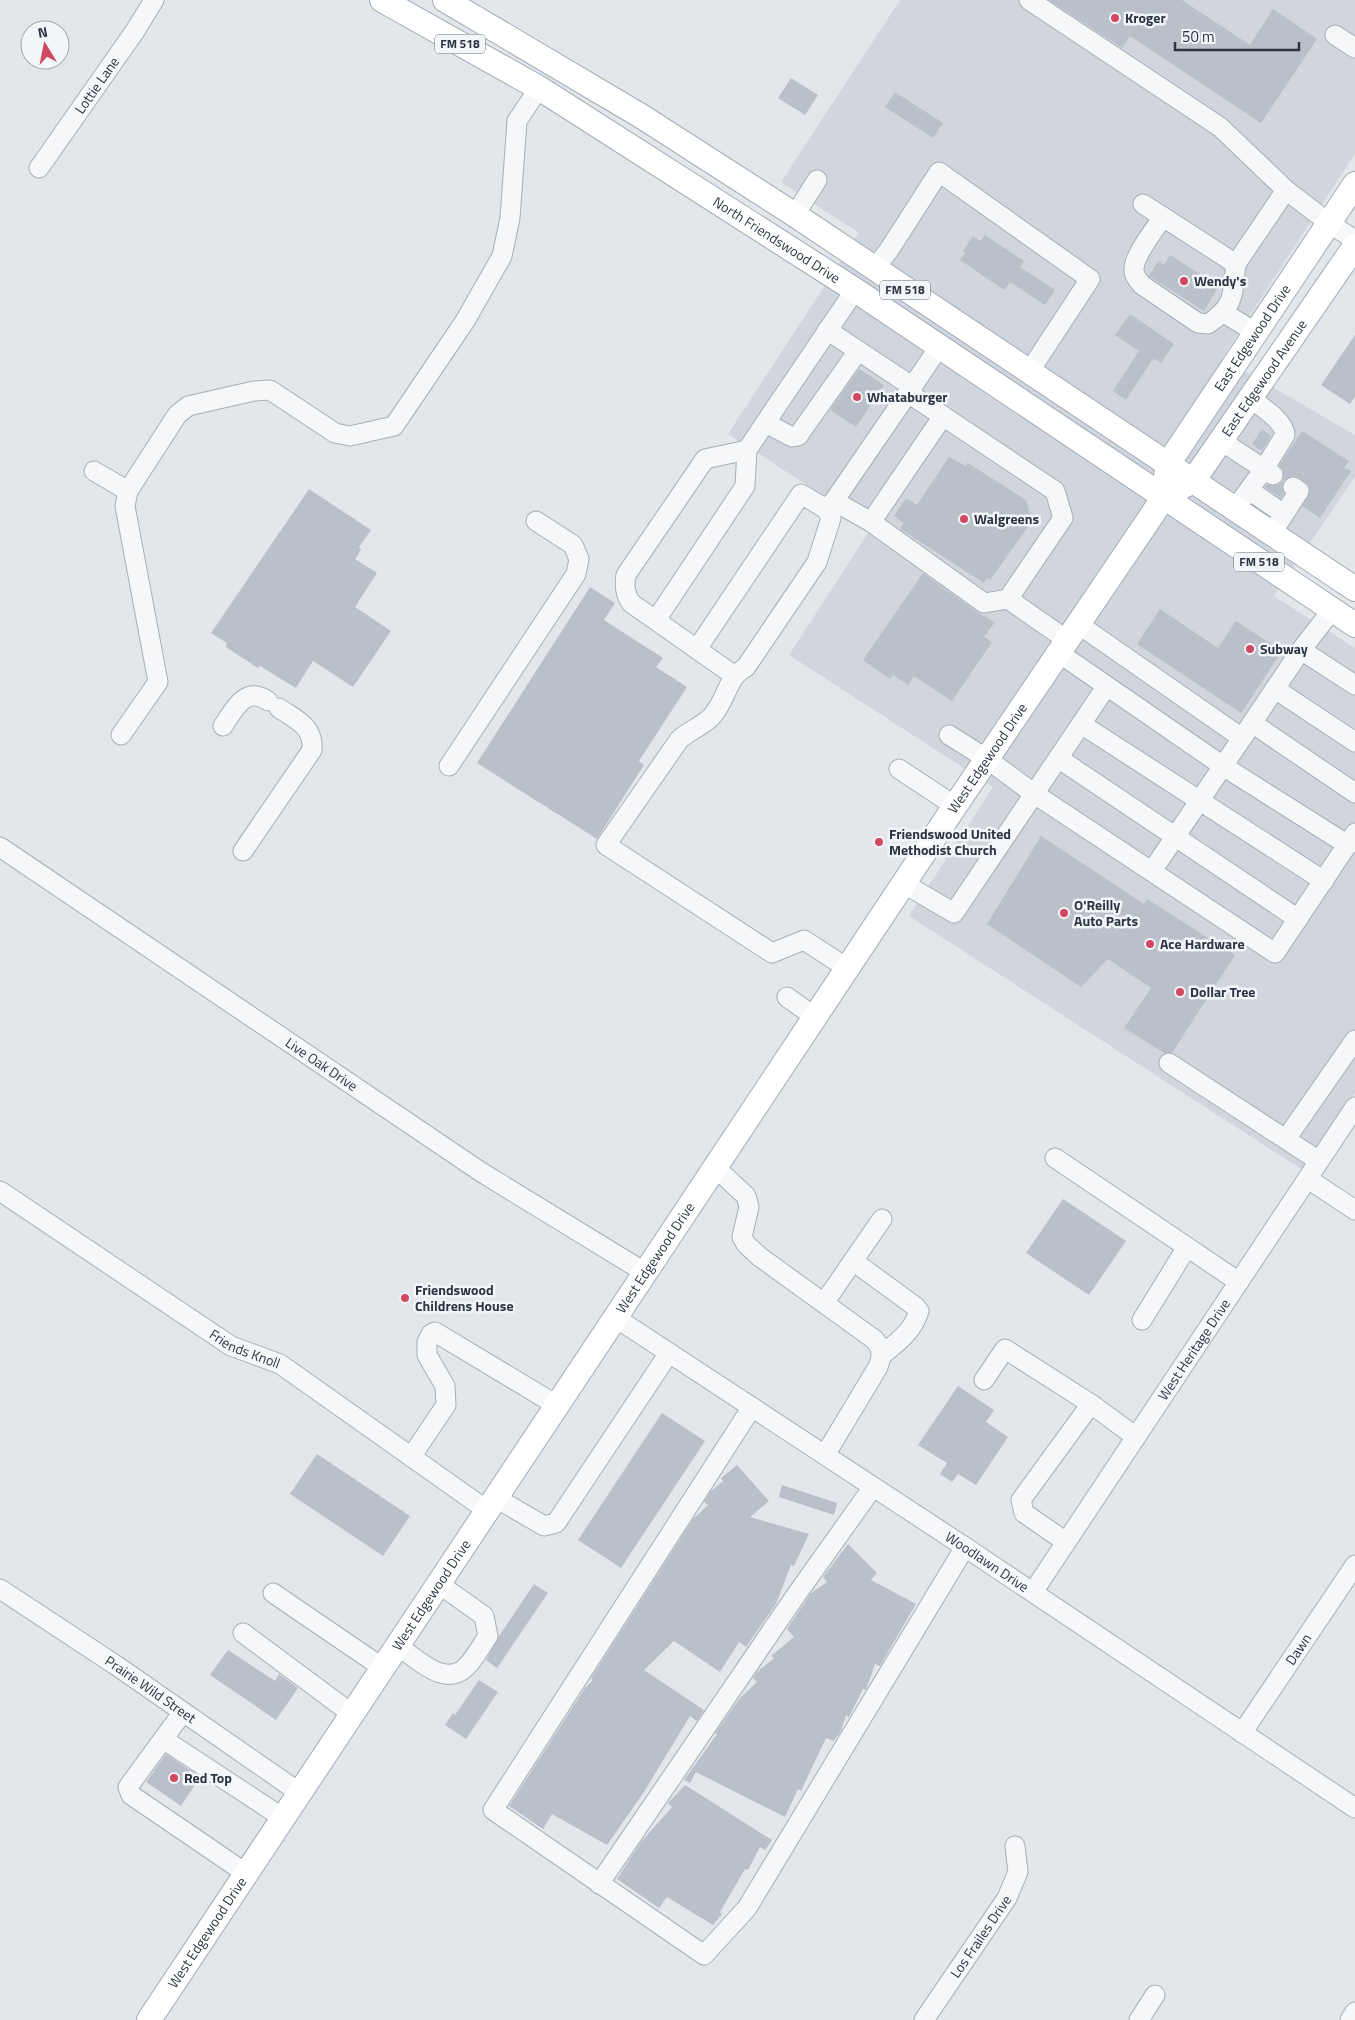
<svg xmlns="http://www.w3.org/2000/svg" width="1355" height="2020" viewBox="0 0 1355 2020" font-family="'Titillium Web',sans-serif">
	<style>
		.built { fill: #d1d6dd }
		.building { fill: #bac0c9 }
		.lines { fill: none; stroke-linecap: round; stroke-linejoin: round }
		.minor-casing { stroke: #a8aeb6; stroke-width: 21 }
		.major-casing { stroke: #a2abb7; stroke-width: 26 }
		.minor { stroke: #f6f7f9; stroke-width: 19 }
		.major { stroke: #fff; stroke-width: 24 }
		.poi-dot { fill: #d04962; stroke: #f3f6f8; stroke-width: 2 }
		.labels { text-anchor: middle; stroke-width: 5; stroke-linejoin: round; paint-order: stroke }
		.shield { fill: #f3f6f8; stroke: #676f7a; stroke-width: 1 }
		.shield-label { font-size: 12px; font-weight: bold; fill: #2b3544 }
		.poi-label { font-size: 14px; font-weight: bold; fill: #2b3544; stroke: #f3f6f8; text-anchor: start }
		.street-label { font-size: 14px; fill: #2b3544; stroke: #f3f6f8 }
	</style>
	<rect width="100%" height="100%" fill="#e3e7eb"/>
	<polygon class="built" points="900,0 1355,0 1355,154 1222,358 1355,435 1355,477 1274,596 1355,648 1355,1093 1304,1171 909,916 993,787 789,655 872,527 728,434 859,233 781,182"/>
	<g class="building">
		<polygon points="1049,0 1182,0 1250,45 1273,9 1317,39 1261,123 1139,42 1130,36 1122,48"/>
		<polygon points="791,78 818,95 805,115 778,98"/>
		<polygon points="895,92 943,123 933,138 885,107"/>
		<polygon points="985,235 1024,261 1020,267 1055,290 1045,305 1010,282 1004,290 960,260 965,253 963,251 973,236 980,241"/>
		<polygon points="1170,255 1219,286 1204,311 1149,276 1158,261 1164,265"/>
		<polygon points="1130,314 1174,344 1161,363 1155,359 1152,360 1126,400 1113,391 1139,351 1115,335"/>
		<polygon points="1355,335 1355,397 1350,404 1321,385"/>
		<polygon points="859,369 884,385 856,427 830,410"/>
		<polygon points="1262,429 1271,436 1262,451 1252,444"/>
		<polygon points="1302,431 1349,461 1344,468 1351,471 1320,518 1302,506 1310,491 1309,486 1299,478 1293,476 1284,480 1282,487 1284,493 1281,498 1265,487 1267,485 1278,485 1283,481 1283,470 1279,466"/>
		<polygon points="949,457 966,466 968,463 1026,500 1032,521 990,580 988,578 984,583 900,529 904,523 894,516 906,498 917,505"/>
		<polygon points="309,489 371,530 359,547 361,550 355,559 377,573 355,607 391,631 353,687 313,661 296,688 260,666 258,668 226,647 227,643 211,633"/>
		<polygon points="923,573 977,612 995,622 984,637 992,642 952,701 914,676 908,685 893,675 890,679 863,660"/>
		<polygon points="590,587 615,603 604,620 663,658 656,667 687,687 639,761 644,765 597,839 477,763"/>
		<polygon points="1160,609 1218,648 1236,621 1282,651 1241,713 1137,644"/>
		<polygon points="1041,836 1144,904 1147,899 1235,955 1172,1053 1164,1053 1124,1028 1151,988 1108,959 1081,987 987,924"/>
		<polygon points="1063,1199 1126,1241 1089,1295 1026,1253"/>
		<polygon points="958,1386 994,1410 986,1422 1008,1437 976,1485 958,1474 952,1482 940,1474 947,1463 918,1445"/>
		<polygon points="662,1413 705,1441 621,1568 578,1540"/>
		<polygon points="317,1454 410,1516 383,1556 290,1494"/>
		<polygon points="737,1465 769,1501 750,1517 809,1534 794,1566 791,1565 776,1604 746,1647 739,1642 720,1672 674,1641 644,1670 704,1710 697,1721 690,1716 644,1792 607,1845 552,1814 543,1829 509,1806 585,1688 593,1680 591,1678 693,1519 708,1505 704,1502 710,1492 723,1481 721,1478"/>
		<polygon points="782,1485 837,1503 834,1515 779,1497"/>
		<polygon points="848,1544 877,1573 871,1580 916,1604 880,1666 875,1664 866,1690 863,1689 849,1717 846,1715 841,1731 834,1741 826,1738 801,1791 798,1789 785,1817 696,1772 690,1783 684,1780 717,1734 715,1733 740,1698 757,1682 753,1678 757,1672 774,1658 771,1656 794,1637 787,1629 811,1593 827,1582 823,1577"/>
		<polygon points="534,1584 548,1593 497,1668 486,1660 499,1636"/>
		<polygon points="228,1650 275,1681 279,1674 298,1688 276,1720 210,1675"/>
		<polygon points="479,1680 498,1692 466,1739 445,1725 453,1713 455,1715"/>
		<polygon points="166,1754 200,1777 181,1806 146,1782"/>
		<polygon points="685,1785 772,1840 765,1850 760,1847 748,1870 745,1869 720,1912 722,1914 713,1925 667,1897 659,1908 617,1879 641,1842 672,1807 668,1803"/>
	</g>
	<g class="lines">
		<g class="minor-casing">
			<g id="minor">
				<polyline points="1029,0 1220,127 1286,190 1329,223 1355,240"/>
				<polyline points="1335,35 1355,48"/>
				<path id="s1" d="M39,168l96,-137 19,-31"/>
				<polyline points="1143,204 1236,264 1286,190"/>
				<polyline points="795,215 817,180"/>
				<path d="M1163,217c-8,12 -28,37 -29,51 -1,7 4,12 8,17l56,38 10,1c28,-19 24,-29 28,-60"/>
				<polyline points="874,269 889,250 939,172 1090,279 1029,372"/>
				<polyline points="1224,313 1255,332"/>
				<polyline points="827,330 913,387"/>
				<polyline points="939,347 908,393 943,416"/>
				<polyline points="766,423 792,437 798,436 858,351"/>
				<polyline points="1220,440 1273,475"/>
				<polyline points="94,471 128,491"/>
				<polyline points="1249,490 1284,514"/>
				<polyline points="834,501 871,522"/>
				<polyline points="826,509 834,501 908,393"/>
				<path d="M1235,509l29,-40 21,-34c0,-14 -25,-29 -35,-37"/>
				<polyline points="1272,533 1299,491 1293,487"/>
				<polyline points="1008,599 984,603 871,522 943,416 1055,491 1063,518 1008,599 1067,640"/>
				<polyline points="1332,610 1301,650 1355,685"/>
				<polyline points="656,620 745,486 747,450 855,290"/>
				<polyline points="1078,624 1242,738 1301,650"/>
				<path d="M697,649l104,-155 25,15 5,9 -14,44 -71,105c-4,3 -9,6 -12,10 -8,12 -11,26 -21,38 -9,11 -24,15 -34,25l-73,105 166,108 32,-13 43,28"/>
				<polyline points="1059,653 1223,766 1152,871"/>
				<path d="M735,676l-104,-73c-6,-9 -7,-17 -5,-28l79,-116 42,-9"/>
				<polyline points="1275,689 1355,742"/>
				<polyline points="1252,723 1355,793"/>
				<polyline points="1081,724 1324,881"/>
				<path d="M223,726c11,-16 22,-41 45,-25"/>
				<polyline points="121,735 158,682 125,506 128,491 177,415 188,406 254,391 270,390 335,433 350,436 394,426 465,321 502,256 510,218 517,121 539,88"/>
				<polyline points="949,735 987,759 1033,793 1275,953 1355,833"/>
				<polyline points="1242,738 1223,766 1348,845"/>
				<polyline points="1058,758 1298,919"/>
				<polyline points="449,766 576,574 579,559 573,545 536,521"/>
				<polyline points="899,769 955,806"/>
				<path id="s2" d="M0,847l481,325 165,101"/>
				<path d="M243,851l69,-101c2,-24 -16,-30 -33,-42"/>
				<polyline points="903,883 954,913 1106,687"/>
				<polyline points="787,997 816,1018"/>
				<polyline points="1169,1063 1319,1161"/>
				<polyline points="1286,1139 1355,1040"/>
				<polyline points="1055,1158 1239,1282"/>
				<path d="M716,1168l30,28 3,11 -7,30 4,7 14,13 115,83c8,10 7,16 3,27l-53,88"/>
				<polyline points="1308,1179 1355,1210"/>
				<path id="s3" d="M0,1191l231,155 49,18 208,147"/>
				<path d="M853,1261l63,46 3,4c-6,20 -21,31 -37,44"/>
				<polyline points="824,1303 882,1219"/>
				<path id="s4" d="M616,1318l349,229 390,261"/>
				<polyline points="1142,1320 1187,1247"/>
				<polyline points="984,1380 1005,1349 1091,1404"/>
				<polyline points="752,1407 493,1810 704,1955 747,1908 965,1547"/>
				<polyline points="411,1457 446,1405 445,1386 427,1355 427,1342 431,1334 435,1332 558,1406"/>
				<polyline points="496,1498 544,1526 556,1523 669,1353"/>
				<polyline points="1066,1542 1024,1513 1021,1500 1091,1404 1136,1437"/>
				<path id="s5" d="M0,1589l117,77 183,127"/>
				<path id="s6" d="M1033,1592l322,-485"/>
				<polyline points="273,1593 383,1668"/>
				<polyline points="243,1633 352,1714"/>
				<path d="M398,1646c19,13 46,41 67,22 9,-8 16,-22 23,-32l-4,-20 -45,-32"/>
				<polyline points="183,1712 128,1787 131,1795 247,1874"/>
				<path id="s7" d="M1242,1733l113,-168"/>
				<polyline points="163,1739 283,1818"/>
				<polyline points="599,1884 794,1598 873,1487"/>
				<path id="s8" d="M924,2020l83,-122 11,-26 -3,-26"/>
				<polyline points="1139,2020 1155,1995"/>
				<polyline points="1350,2020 1355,2012"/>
			</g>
		</g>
		<g class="major-casing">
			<g id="major">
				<path id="s9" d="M382,0l157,88 316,202 500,335"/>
				<polyline points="445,0 641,116 795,215 1355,589"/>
				<path id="s10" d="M1180,488l13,-7 162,-235"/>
				<path id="s11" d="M149,2020l806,-1214 197,-291 11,-17 5,-34 187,-280"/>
			</g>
		</g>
		<use href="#minor" class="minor"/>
		<use href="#major" class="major"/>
	</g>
	<g class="poi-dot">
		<circle cx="1115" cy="18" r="5"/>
		<circle cx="1184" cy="281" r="5"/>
		<circle cx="857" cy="397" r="5"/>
		<circle cx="964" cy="519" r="5"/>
		<circle cx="1250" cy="649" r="5"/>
		<circle cx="879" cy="842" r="5"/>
		<circle cx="1064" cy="913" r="5"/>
		<circle cx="1150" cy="944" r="5"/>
		<circle cx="1180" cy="992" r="5"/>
		<circle cx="405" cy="1298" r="5"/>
		<circle cx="174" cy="1778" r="5"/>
	</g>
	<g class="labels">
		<g class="shield">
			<rect x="435" y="34.5" width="50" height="19" rx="4"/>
			<rect x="880" y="280.5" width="50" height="19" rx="4"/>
			<rect x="1234" y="552.5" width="50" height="19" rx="4"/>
		</g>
		<g class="shield-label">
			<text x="460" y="48">FM 518</text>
			<text x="905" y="294">FM 518</text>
			<text x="1259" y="566">FM 518</text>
		</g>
		<g class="poi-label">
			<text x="1125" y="23">Kroger</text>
			<text x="1194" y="286">Wendy's</text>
			<text x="867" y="402">Whataburger</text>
			<text x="974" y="524">Walgreens</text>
			<text x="1260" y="654">Subway</text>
			<text x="889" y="839">Friendswood United<tspan x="889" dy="16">Methodist Church</tspan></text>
			<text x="1074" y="910">O'Reilly<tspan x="1074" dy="16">Auto Parts</tspan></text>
			<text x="1160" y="949">Ace Hardware</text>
			<text x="1190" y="997">Dollar Tree</text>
			<text x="415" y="1295">Friendswood<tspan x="415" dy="16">Childrens House</tspan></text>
			<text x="184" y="1783">Red Top</text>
		</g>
		<g class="street-label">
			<text dy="5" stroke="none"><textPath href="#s1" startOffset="101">Lottie Lane</textPath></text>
			<text dy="5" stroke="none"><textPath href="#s9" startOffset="462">North Friendswood Drive</textPath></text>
			<text dy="5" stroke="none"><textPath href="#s11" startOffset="2015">East Edgewood Drive</textPath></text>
			<text dy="5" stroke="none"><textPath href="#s10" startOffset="140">East Edgewood Avenue</textPath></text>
			<text dy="5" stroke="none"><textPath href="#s11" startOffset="1515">West Edgewood Drive</textPath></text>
			<text dy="5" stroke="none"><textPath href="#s2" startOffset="388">Live Oak Drive</textPath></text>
			<text dy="5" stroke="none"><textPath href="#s11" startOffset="915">West Edgewood Drive</textPath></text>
			<text dy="5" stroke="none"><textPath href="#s3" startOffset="292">Friends Knoll</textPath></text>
			<text dy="5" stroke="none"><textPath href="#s6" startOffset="291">West Heritage Drive</textPath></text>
			<text dy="5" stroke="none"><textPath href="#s4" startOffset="444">Woodlawn Drive</textPath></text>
			<text dy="5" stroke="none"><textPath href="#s11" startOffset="510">West Edgewood Drive</textPath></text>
			<text dy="5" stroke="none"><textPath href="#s7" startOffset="101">Dawn</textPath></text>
			<text dy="5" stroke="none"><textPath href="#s5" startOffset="181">Prairie Wild Street</textPath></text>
			<text dy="5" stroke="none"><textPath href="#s11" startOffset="105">West Edgewood Drive</textPath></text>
			<text dy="5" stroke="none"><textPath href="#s8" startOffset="101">Los Frailes Drive</textPath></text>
		</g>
	</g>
	<g transform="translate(45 45) rotate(350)"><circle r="24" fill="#f3f6f8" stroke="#a3a9b0"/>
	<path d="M0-4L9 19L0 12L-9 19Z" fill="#d04962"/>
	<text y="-8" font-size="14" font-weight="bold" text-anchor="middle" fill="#2b3544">N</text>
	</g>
	<path d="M1175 42v8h124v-8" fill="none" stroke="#2b3544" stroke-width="2.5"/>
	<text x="1182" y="42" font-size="15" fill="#2b3544" stroke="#f3f6f8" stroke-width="4" paint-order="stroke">50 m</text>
</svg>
